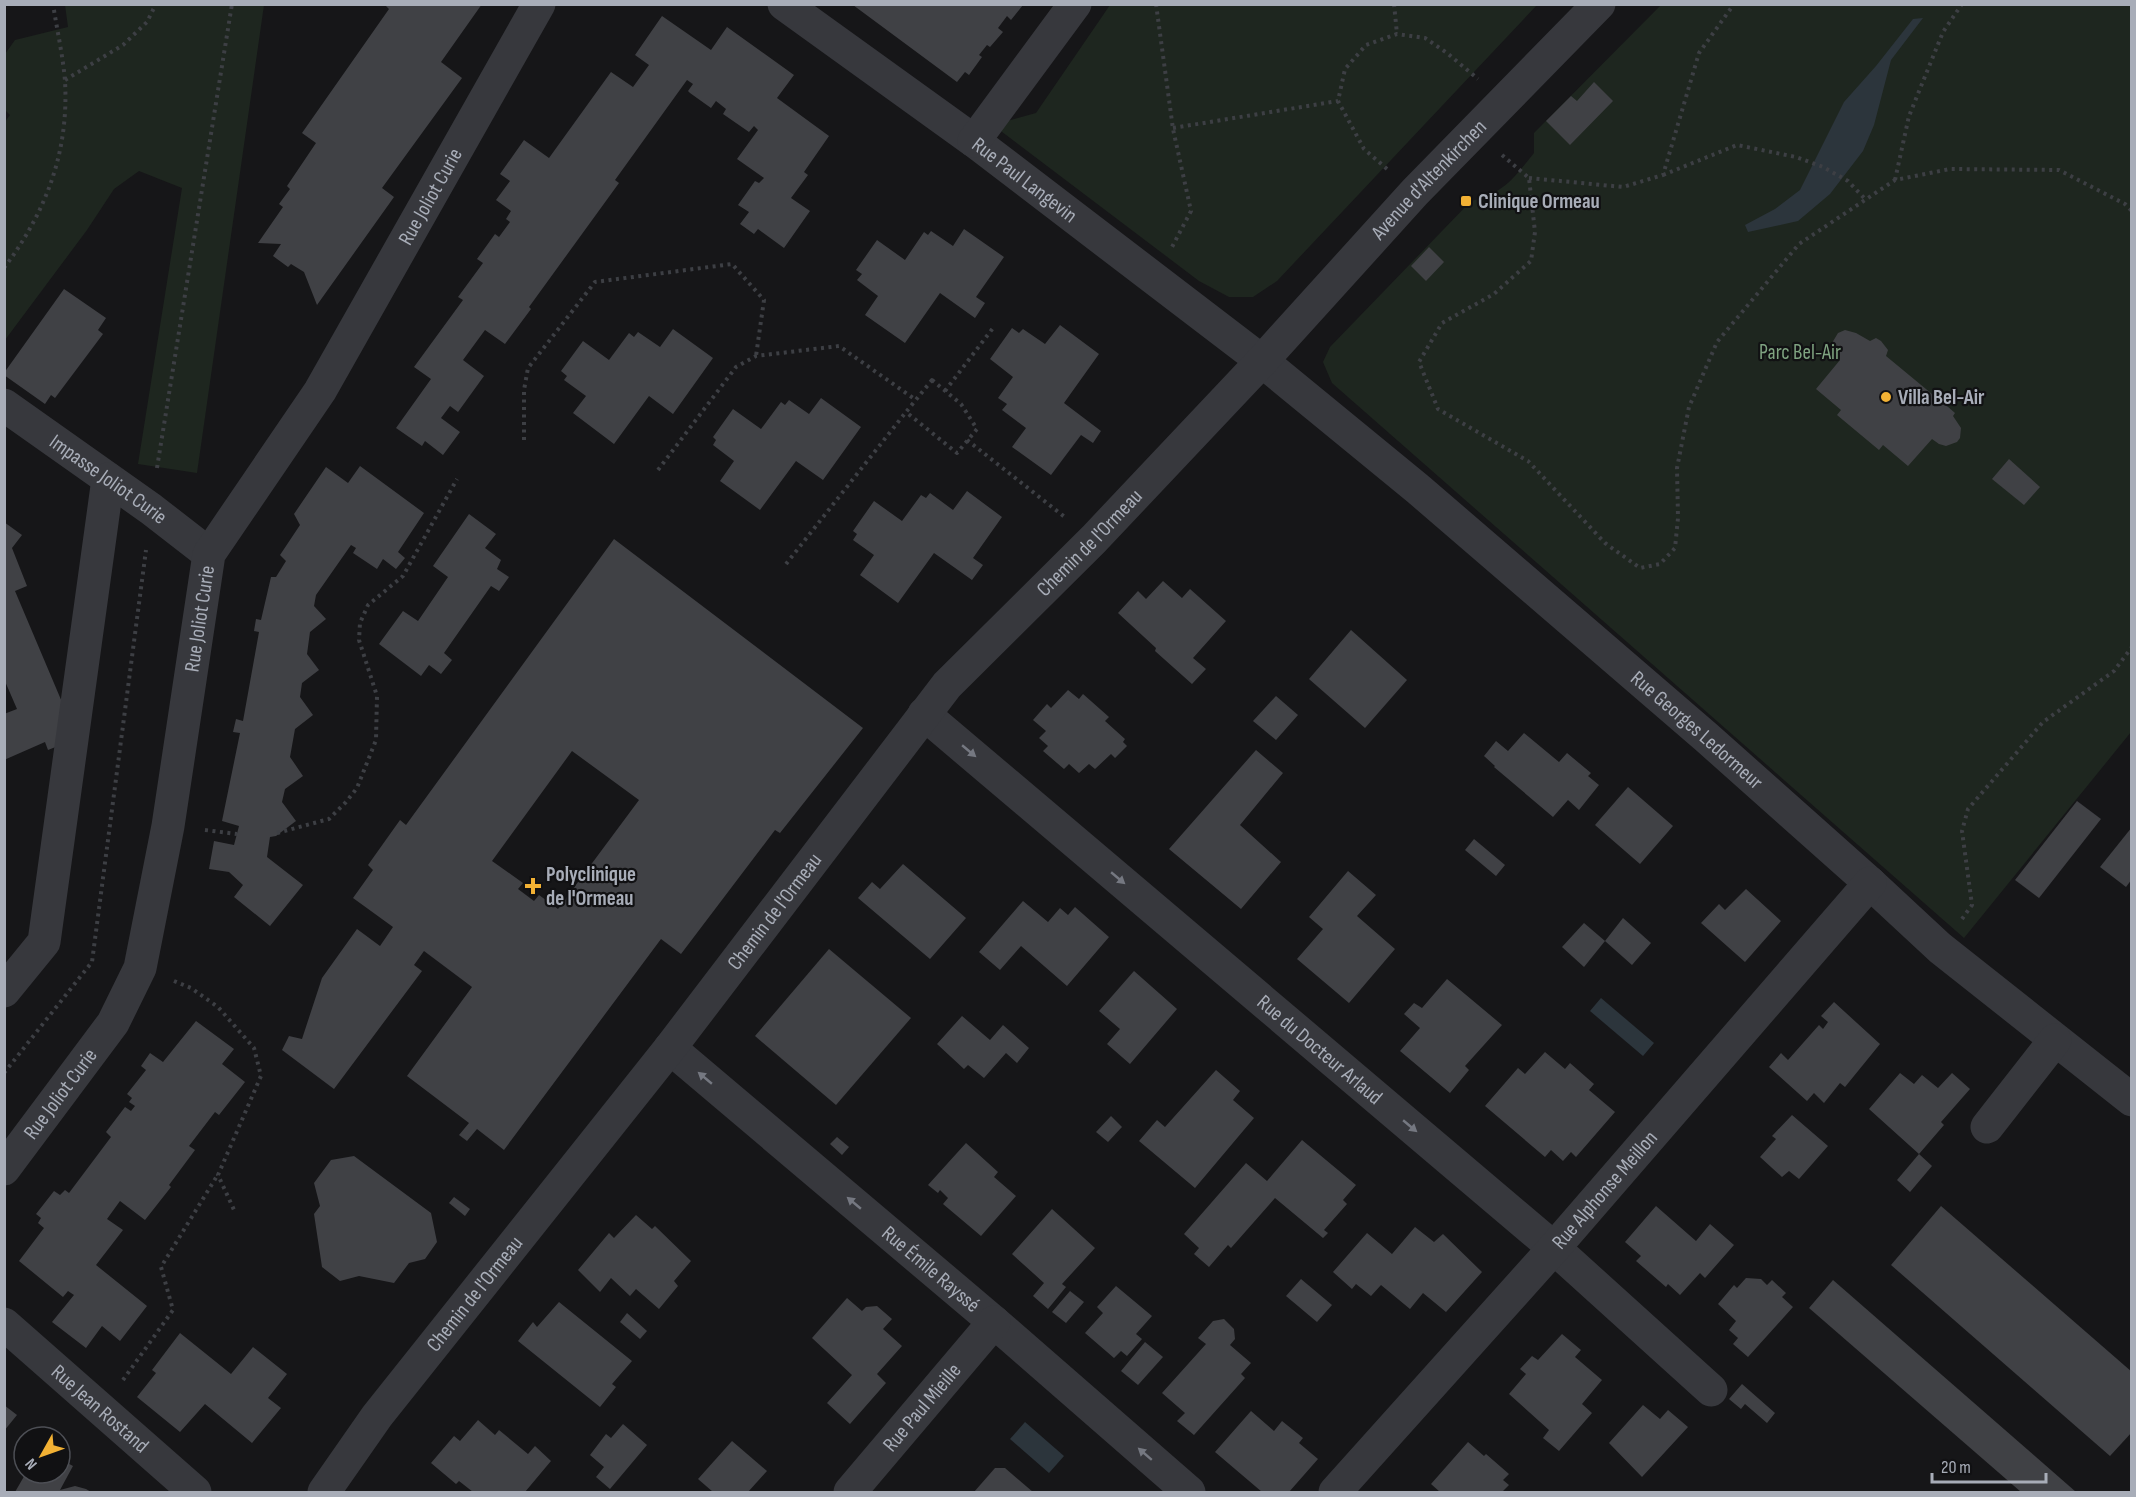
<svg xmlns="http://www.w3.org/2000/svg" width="2136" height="1497" viewBox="0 0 2136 1497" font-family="'Sofia Sans Condensed',sans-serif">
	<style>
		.green { fill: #1e261f }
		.water { fill: #2c353c }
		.building { fill: #404145; fill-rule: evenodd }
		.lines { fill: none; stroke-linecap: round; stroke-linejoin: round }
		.path { stroke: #3d3f44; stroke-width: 4; stroke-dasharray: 3 4.5; stroke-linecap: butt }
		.minor { stroke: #37383d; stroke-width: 33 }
		.oneway { fill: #757881 }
		.poi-dot { fill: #f2b134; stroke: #111113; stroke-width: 2 }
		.labels { text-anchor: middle; stroke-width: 4.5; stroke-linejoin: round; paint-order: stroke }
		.street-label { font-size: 21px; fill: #a8adb8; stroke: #111113 }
		.poi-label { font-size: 21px; font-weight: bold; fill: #a8adb8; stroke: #111113; text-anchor: start }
		.park-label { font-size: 21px; fill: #7fa381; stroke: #111113 }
	</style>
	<rect width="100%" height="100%" fill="#161618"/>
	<g class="green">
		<polygon points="65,5 264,5 197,473 138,464 182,188 139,171 114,189 87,230 5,340 4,123 10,115 5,110 5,54 15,40 68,27"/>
		<polygon points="1110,5 1537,5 1277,281 1253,297 1229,297 1199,281 993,125 1036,113"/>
		<path d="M1661,5h470v727l-167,206 -632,-555 -9,-21 7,-15 141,-146c33,-8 42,-22 63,-48v-20z"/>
	</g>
	<g class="water">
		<polygon points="1923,18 1891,60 1874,125 1863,151 1830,194 1798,221 1748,232 1745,225 1775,209 1800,190 1844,102 1876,66 1913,19"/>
		<polygon points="1601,998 1654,1043 1643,1056 1590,1011"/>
		<polygon points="1025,1422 1064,1456 1049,1473 1010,1439"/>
	</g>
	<g class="building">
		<polygon points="384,4 482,4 441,62 462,78 382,188 394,197 317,305 304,272 291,264 288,267 273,256 281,244 258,243 283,207 279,204 290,189 287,186 316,143 302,133 389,9"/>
		<polygon points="853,5 1023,5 1011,20 1007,16 998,28 1003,32 990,47 987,45 979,55 982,57 969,75 965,72 957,82"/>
		<polygon points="662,16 711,50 727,27 794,75 777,98 829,136 804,172 808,175 791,198 810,211 784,248 758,229 754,234 740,224 749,212 738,205 755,181 759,183 764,178 737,159 758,130 754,126 749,132 723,114 726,109 716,101 711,108 690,93 688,91 693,84 687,80 615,180 619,183 529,307 531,309 505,344 485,330 463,360 484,376 458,412 450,406 441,418 460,432 443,455 425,441 422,446 396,428 431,379 414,367 463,300 458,297 483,263 477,259 495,234 499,237 510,222 506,219 511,211 496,200 510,181 500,174 524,140 549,158 611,72 633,87 649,65 635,55"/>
		<polygon points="1594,82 1613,101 1570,145 1546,121 1571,96 1577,101"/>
		<polygon points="964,229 1004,257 976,297 985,303 975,318 940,293 905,343 865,315 878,296 857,280 862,274 856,270 877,240 905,260 924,232 928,235 931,231 953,246"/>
		<polygon points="1429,247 1444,262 1426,281 1411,266"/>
		<polygon points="64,289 106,318 98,330 103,334 55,398 51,395 45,404 4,375 4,373"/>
		<polygon points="1060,325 1099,354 1064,403 1101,431 1093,443 1081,435 1051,475 1012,447 1026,428 1002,410 1007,404 998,398 1013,377 990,359 1012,328 1019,333 1023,329 1045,344"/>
		<polygon points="673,329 713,358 673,414 649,396 614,444 573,413 586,396 564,380 567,376 561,371 583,341 609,360 629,333 634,337 638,332 660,347"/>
		<polygon points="1845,330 1856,333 1870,341 1876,338 1881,341 1888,350 1886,356 1932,394 1937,390 1944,395 1950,403 1947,406 1955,413 1953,416 1961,428 1960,438 1957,442 1946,446 1939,444 1932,439 1908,466 1883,445 1879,450 1837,415 1841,410 1816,389 1840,360 1833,351 1832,343 1838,333"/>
		<polygon points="821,398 861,427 823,480 796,461 760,510 720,481 734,461 713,445 716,440 713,437 733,409 761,429 781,402 785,405 789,400 809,414"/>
		<polygon points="2009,459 2040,487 2024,505 1992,479"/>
		<polygon points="360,466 424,513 398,552 405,558 396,569 383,559 377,569 353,553 356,548 351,545 316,595 314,606 326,619 310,632 307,654 319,670 302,683 300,697 313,715 295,729 290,757 303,776 285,789 282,802 296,821 276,836 270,837 267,857 303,885 270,926 234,897 243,885 229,872 209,869 214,841 234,845 239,826 222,821 240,733 233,732 236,719 243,721 259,632 254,631 256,619 261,620 271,577 276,577 286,561 280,555 300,525 294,514 326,467 348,483"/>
		<polygon points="967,491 1002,517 973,558 983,565 972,580 934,553 898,603 860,575 874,555 853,540 857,534 853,531 874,501 902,521 921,495 926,498 930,493 953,510"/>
		<polygon points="469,514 496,534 485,548 501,560 497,569 509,577 499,591 491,586 444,653 452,660 441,674 429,665 421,676 379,644 403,611 418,621 448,577 433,566"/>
		<polygon points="4,522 22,535 12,548 27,586 15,591 70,721 68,742 48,750 45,742 4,760 4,714 17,709 4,679"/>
		<path d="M614,539l249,189 -83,105 -5,-3 -94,124 -20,-15 -157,211 -27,-21 -10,12 -8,-6 10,-12 -62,-47 65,-89 -48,-36 -10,14 8,6 -88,118 -52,-39 7,-14 13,3 20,-61 35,-49 23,17 13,-19 -40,-29 20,-28 -5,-5 32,-45 6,5zM572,751l67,49 -81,109 -19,-14 -5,6 -16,-12 5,-6 -31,-22z"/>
		<polygon points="1163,581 1182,598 1190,589 1226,621 1193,658 1206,669 1192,684 1155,651 1156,648 1118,613 1138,591 1146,599"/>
		<polygon points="1351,630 1407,680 1365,728 1309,679"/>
		<polygon points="1068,690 1079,699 1083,694 1109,717 1105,721 1125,739 1123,742 1127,746 1115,758 1111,754 1095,769 1089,764 1079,773 1069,764 1064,769 1043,751 1048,746 1039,738 1046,731 1033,720 1047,704 1051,708"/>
		<polygon points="1276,696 1298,715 1276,740 1253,721"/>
		<polygon points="1524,733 1559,762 1567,753 1591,773 1588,776 1599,785 1579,810 1568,800 1553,817 1494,767 1495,766 1484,756 1496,741 1508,751"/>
		<polygon points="1256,750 1283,773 1240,825 1281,862 1241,909 1169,849"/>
		<polygon points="1628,787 1673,826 1640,864 1595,825"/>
		<polygon points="2077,801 2101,819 2039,898 2015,880"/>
		<polygon points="2132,827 2132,879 2126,887 2100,867"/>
		<polygon points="1474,839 1505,865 1496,876 1465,850"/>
		<polygon points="903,864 966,918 930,959 858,898 872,882 880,889"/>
		<polygon points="1348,871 1376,895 1357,916 1395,949 1349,1003 1297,959 1323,929 1309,917"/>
		<polygon points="1746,889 1781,921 1745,962 1701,923 1719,904 1725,910"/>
		<polygon points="1023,901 1048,922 1060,908 1068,915 1075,907 1109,937 1067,986 1021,946 1000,970 979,952"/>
		<polygon points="1623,918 1651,943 1632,965 1605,941"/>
		<polygon points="1584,923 1605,941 1584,967 1562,947"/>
		<polygon points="829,949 911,1018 836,1105 755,1036"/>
		<polygon points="1134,971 1177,1009 1130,1064 1107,1044 1120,1029 1099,1011"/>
		<polygon points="1447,979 1502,1025 1465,1066 1469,1070 1450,1093 1400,1051 1420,1028 1404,1014 1414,1003 1422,1008"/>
		<polygon points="1834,1002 1880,1044 1845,1087 1840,1083 1824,1103 1814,1093 1807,1101 1769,1067 1781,1053 1788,1060 1819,1025 1823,1029 1828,1022 1821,1016"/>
		<polygon points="962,1016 990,1040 1003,1025 1029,1048 1017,1063 1006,1053 984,1078 968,1065 964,1069 937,1044"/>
		<polygon points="196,1021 234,1049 222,1064 245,1082 219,1115 215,1112 189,1146 195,1150 169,1185 171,1187 145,1220 120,1201 107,1219 123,1230 96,1265 147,1306 120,1341 102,1326 86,1348 52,1322 74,1295 68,1291 63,1297 19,1261 44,1228 38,1223 41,1218 36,1214 54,1191 60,1195 65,1190 69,1193 111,1137 106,1132 125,1107 131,1111 135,1106 129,1102 132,1098 127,1094 146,1070 141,1066 150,1053 163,1062"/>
		<polygon points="1545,1052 1565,1069 1570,1063 1594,1084 1589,1090 1615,1112 1576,1157 1571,1152 1563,1161 1551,1150 1545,1157 1485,1106 1518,1068 1525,1074"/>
		<polygon points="1216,1070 1240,1091 1233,1100 1254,1118 1195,1188 1139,1141 1157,1120 1165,1127"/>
		<polygon points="1900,1073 1914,1084 1922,1075 1938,1088 1952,1073 1970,1089 1941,1122 1944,1125 1919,1154 1869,1109"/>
		<polygon points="1792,1115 1828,1146 1799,1179 1789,1171 1782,1177 1760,1157 1776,1139 1772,1136"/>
		<polygon points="1111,1116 1122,1127 1108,1142 1096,1132"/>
		<polygon points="837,1137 849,1147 842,1155 830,1144"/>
		<polygon points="1302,1140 1356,1185 1343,1200 1347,1204 1324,1230 1328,1233 1323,1238 1275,1198 1231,1248 1228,1245 1209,1267 1194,1254 1199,1248 1184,1234 1246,1163 1267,1181"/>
		<polygon points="966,1143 998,1172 994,1177 1016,1196 981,1236 943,1204 948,1198 940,1190 938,1193 928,1185"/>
		<polygon points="1919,1154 1932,1166 1910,1192 1897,1180"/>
		<polygon points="354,1156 431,1213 437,1242 425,1259 409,1263 394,1283 359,1276 340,1281 322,1267 314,1214 320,1206 314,1183 331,1160"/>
		<polygon points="454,1197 470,1209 465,1216 449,1203"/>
		<polygon points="1656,1206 1696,1241 1710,1224 1734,1245 1705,1278 1700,1273 1680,1295 1668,1284 1666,1287 1636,1261 1641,1256 1625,1242"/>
		<polygon points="1941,1206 2132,1372 2132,1432 2110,1456 1891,1265"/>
		<polygon points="1052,1209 1095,1248 1062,1284 1066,1287 1048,1309 1033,1296 1044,1283 1012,1254"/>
		<polygon points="636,1215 652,1229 655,1226 691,1261 674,1281 678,1286 659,1309 636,1289 630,1296 611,1278 600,1292 578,1270 609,1233 614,1238"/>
		<polygon points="1415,1227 1434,1242 1443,1234 1482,1272 1446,1312 1423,1293 1410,1309 1381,1285 1371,1296 1356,1284 1352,1289 1333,1272 1367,1233 1392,1254"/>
		<polygon points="1746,1278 1761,1279 1767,1285 1772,1280 1786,1293 1782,1297 1793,1307 1748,1357 1733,1344 1738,1338 1729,1330 1736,1321 1718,1304 1734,1285 1737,1288"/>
		<polygon points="1301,1279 1332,1305 1317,1322 1286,1296"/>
		<polygon points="1833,1280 2076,1492 2021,1492 1809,1308"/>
		<polygon points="1116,1286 1152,1316 1136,1334 1142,1339 1127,1356 1121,1351 1114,1358 1085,1333 1103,1313 1097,1307"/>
		<polygon points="1070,1291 1084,1302 1066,1323 1052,1312"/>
		<polygon points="847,1298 862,1311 866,1307 877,1306 892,1319 883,1329 902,1346 877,1374 886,1383 850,1424 827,1403 852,1375 812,1338"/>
		<polygon points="559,1302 632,1361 612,1384 616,1387 600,1407 518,1341 533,1322 537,1327"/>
		<polygon points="627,1313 647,1331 640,1339 620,1322"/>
		<polygon points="1224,1319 1234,1329 1235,1339 1230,1345 1251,1363 1241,1374 1245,1378 1194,1435 1177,1421 1185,1413 1162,1393 1206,1344 1198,1338 1213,1321"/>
		<polygon points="180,1333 231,1374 253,1347 287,1374 268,1398 281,1408 252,1443 205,1404 180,1432 137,1397 156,1373 152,1370"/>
		<polygon points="1562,1334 1581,1350 1575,1357 1602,1380 1582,1404 1592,1413 1559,1451 1543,1438 1549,1430 1509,1394 1526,1374 1520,1369 1532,1356 1538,1360"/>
		<polygon points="1145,1342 1163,1357 1138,1385 1121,1371"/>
		<polygon points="1742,1384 1775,1413 1767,1423 1745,1404 1741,1409 1729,1399"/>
		<polygon points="4,1405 17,1415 4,1431"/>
		<polygon points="1643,1405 1660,1419 1668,1410 1688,1427 1642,1477 1609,1443"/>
		<polygon points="1251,1411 1274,1431 1282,1421 1303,1438 1299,1443 1318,1459 1289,1492 1262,1492 1215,1452"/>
		<polygon points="478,1420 495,1435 499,1430 528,1454 535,1446 551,1461 525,1492 473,1492 459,1481 456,1484 431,1463 454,1436 460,1441"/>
		<polygon points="623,1424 647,1445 610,1489 596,1477 604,1467 590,1455 606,1434 611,1438"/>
		<polygon points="732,1441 767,1471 748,1492 713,1492 698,1479"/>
		<polygon points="1468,1442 1484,1456 1486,1454 1509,1474 1503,1480 1509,1485 1502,1492 1440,1492 1431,1484"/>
		<polygon points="60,1459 73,1466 60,1490 75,1486 86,1489 91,1492 15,1492 26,1473 60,1473"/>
		<polygon points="995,1468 1005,1468 1033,1492 974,1492"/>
	</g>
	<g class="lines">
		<g class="path">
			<polyline points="1156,4 1173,129 1191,211 1172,247"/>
			<polyline points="1394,4 1397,34"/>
			<polyline points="65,80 123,45 147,22 156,4"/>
			<polyline points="1173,128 1338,101"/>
			<polyline points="1502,155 1529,178 1535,232 1531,261 1494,294 1442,323 1419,362 1438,409 1528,461 1605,543 1640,568 1660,564 1675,548 1678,518 1677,468 1689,407 1717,342 1799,244 1895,180 1950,169 2059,170 2125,204 2132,211"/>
			<polyline points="1387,169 1364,149 1338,101 1345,69 1366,45 1397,34 1425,38 1447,53 1478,79"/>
			<polyline points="1663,175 1737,145 1796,157 1823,167 1848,181 1866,200"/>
			<polyline points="1529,178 1623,187 1663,175 1699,53 1734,4"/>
			<polyline points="1895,180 1909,116 1943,32 1962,4"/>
			<path d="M4,268c42,-56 65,-116 61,-187 -2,-25 -8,-51 -12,-77"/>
			<polygon points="932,380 961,404 977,429 957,453 906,412"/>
			<polyline points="945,391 993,328"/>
			<polyline points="524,440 524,390 528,368 595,282 732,264 764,300 756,356"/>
			<polyline points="967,440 1066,518"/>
			<polyline points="157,468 232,4"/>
			<polyline points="658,470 736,367 756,356 839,346 916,400"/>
			<polyline points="786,564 906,412"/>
			<polyline points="205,830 237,834"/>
			<polyline points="277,833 329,819 346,802 357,788 376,740 377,696 359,640 360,623 368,605 403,576 457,479"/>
			<polyline points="1962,919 1972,905 1962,831 1968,809 2043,722 2114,671 2132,647"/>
			<polyline points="174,981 191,988 218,1007 254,1048 261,1076 218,1175 235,1212"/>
			<polyline points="4,1073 92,962 146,550"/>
			<polyline points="123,1380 173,1310 161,1267 217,1176"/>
		</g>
		<g class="minor">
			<path id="s1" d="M784,4l190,137 288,220 156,128 288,248 164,146 70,65 192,152"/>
			<polyline points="974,141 1075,4"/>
			<path id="s2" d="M4,405l147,104 58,45"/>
			<path id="s3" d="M924,714l630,534 157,142"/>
			<polyline points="4,991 44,942 108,479"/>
			<path id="s4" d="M670,1048l324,274 195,170"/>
			<polyline points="1987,1127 2055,1040"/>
			<path id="s5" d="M4,1169l109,-146 27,-55 28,-142 41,-272 111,-163 219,-387"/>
			<path id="s6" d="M4,1324l191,168"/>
			<path id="s7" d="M324,1492l53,-76 293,-368 277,-363 147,-146 168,-178 153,-169 184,-188"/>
			<path id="s8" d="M850,1492l144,-170"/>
			<path id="s9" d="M1335,1492l219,-244 316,-365"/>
		</g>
	</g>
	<defs><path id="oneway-solid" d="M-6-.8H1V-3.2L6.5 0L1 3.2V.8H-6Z" transform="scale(1.5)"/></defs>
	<g class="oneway">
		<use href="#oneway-solid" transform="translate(969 751) rotate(40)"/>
		<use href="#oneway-solid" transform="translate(1118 878) rotate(40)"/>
		<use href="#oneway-solid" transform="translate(705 1078) rotate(-140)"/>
		<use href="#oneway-solid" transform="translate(1410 1126) rotate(40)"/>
		<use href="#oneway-solid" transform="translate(854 1203) rotate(-140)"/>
		<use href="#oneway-solid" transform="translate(1145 1454) rotate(-139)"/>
	</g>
	<g class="poi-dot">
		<rect x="1460" y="195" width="12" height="12" rx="3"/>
		<circle cx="1886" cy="397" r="6"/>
		<path d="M530 877h6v6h6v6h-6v6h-6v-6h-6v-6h6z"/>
	</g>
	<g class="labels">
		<g class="street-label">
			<text dy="7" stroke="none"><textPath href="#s1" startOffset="298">Rue Paul Langevin</textPath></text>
			<text dy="7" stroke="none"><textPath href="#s7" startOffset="1718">Avenue d'Altenkirchen</textPath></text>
			<text dy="7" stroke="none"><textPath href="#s5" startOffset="1084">Rue Joliot Curie</textPath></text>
			<text dy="7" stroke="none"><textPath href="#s2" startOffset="128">Impasse Joliot Curie</textPath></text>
			<text dy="7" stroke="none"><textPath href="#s7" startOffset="1221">Chemin de l'Ormeau</textPath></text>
			<text dy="7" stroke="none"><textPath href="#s5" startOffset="598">Rue Joliot Curie</textPath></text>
			<text dy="7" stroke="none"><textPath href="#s1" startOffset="1167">Rue Georges Ledormeur</textPath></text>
			<text dy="7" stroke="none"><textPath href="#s7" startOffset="735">Chemin de l'Ormeau</textPath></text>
			<text dy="7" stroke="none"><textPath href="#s3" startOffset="519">Rue du Docteur Arlaud</textPath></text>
			<text dy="7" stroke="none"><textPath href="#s5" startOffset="94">Rue Joliot Curie</textPath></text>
			<text dy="7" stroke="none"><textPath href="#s9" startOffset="405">Rue Alphonse Meillon</textPath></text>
			<text dy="7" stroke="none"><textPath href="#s4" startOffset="342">Rue Émile Rayssé</textPath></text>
			<text dy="7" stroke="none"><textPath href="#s7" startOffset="249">Chemin de l'Ormeau</textPath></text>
			<text dy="7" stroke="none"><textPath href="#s8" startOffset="111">Rue Paul Mieille</textPath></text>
			<text dy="7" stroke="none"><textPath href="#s6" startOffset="128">Rue Jean Rostand</textPath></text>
		</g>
		<g class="poi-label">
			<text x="1478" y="208">Clinique Ormeau</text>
			<text x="1898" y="404">Villa Bel-Air</text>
			<text x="546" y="881">Polyclinique<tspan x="546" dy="24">de l'Ormeau</tspan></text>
		</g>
		<g class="park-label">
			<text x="1800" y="359">Parc Bel-Air</text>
		</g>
	</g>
	<rect width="2136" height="1497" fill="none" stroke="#a8adb8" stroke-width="12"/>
	<g transform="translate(42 1455) rotate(230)"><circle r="28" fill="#111113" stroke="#4d4f55" stroke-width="1.5"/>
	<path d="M0-4.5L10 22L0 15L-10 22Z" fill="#f2b134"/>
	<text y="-9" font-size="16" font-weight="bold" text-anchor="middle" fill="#a8adb8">N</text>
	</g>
	<path d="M1932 1473v9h114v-9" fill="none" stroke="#a8adb8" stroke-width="3"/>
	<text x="1941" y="1473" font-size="18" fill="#a8adb8" stroke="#111113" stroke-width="4.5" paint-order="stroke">20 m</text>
</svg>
